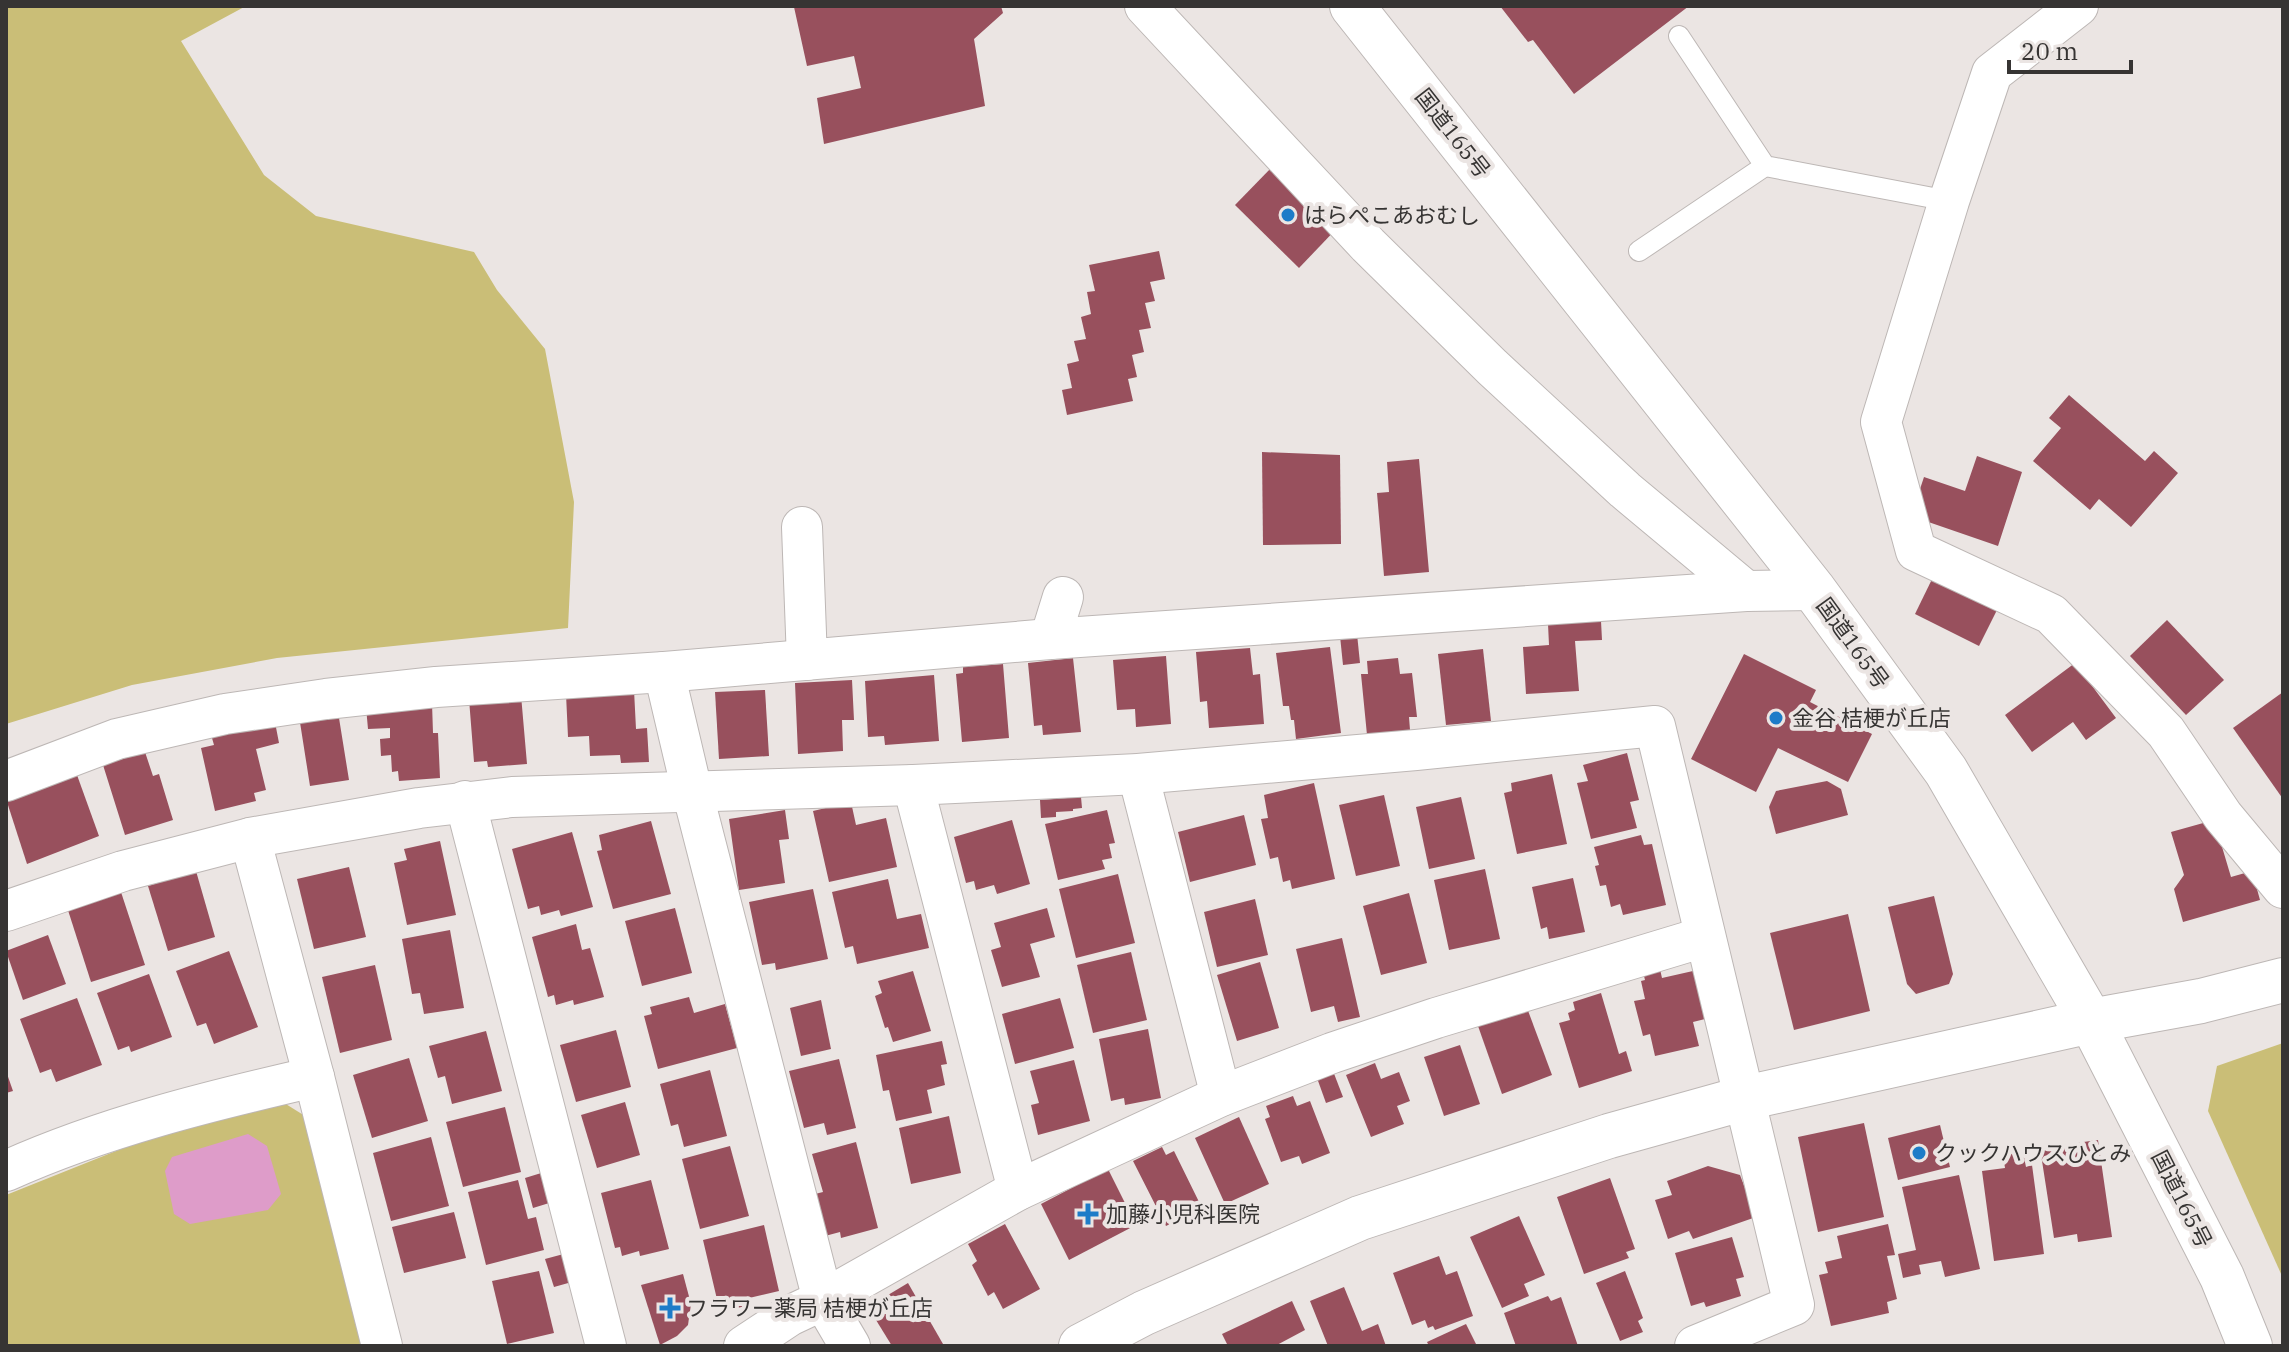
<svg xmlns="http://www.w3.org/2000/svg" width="2289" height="1352" viewBox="0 0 2289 1352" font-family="'IBM Plex Serif','Noto Sans JP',serif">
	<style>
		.green { fill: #cabe77 }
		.water { fill: #de9cc9 }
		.building { fill: #98505d }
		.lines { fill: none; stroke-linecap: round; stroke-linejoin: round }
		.service-casing { stroke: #bdb7b5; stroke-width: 22 }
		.minor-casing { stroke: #bdb7b5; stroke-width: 42 }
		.tertiary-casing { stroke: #bdb7b5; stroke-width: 46 }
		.trunk-casing { stroke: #bdb7b5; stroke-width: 46 }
		.service { stroke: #fff; stroke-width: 20 }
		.minor { stroke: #fff; stroke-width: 40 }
		.tertiary { stroke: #fff; stroke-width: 44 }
		.trunk { stroke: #fff; stroke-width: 44 }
		.poi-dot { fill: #1d7cc8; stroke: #ebe5e3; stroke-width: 3 }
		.labels { text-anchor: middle; stroke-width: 8; stroke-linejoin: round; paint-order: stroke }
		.street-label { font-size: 22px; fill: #363433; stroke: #ebe5e3 }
		.poi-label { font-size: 22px; fill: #363433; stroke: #ebe5e3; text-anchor: start }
	</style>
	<rect width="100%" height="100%" fill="#ebe5e3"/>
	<g class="green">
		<polygon points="6,6 246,6 181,41 264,175 316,216 474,252 497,290 545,349 574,502 568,628 277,658 132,685 6,724"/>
		<polygon points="2283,1043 2283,1276 2282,1276 2208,1111 2217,1066"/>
		<polygon points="281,1101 305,1116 363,1346 6,1346 6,1195 151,1137"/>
	</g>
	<polygon class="water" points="248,1134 267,1146 281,1194 268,1210 190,1224 174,1214 165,1171 172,1157"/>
	<g class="building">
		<polygon points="798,6 1001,6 1003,13 974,39 985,106 824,144 817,98 861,88 854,56 807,66 794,7"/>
		<polygon points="1500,6 1689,6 1574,94 1533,40 1528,42"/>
		<polygon points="1277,162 1341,224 1299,268 1235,205"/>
		<polygon points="1159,251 1165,279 1150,282 1155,301 1145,303 1151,328 1139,330 1144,352 1132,355 1137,377 1128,379 1133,401 1067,415 1062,390 1072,388 1067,364 1079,361 1074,341 1086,339 1081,317 1091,314 1087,292 1095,291 1089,265"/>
		<polygon points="2069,395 2145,461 2154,451 2178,473 2131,527 2099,499 2090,510 2033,461 2061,428 2049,418"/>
		<polygon points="1262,452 1340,455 1341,544 1263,545"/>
		<polygon points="1977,456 2022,472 1998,546 1911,516 1924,477 1965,491"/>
		<polygon points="1419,459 1429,572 1384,576 1377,493 1389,492 1387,462"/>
		<polygon points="1935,573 1999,606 1979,646 1915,614"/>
		<polygon points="2167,620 2224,680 2186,715 2130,656"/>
		<polygon points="1601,621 1602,640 1575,641 1579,691 1526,694 1523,647 1549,645 1548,624"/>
		<polygon points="1357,634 1360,663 1343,665 1340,636"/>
		<polygon points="1330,647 1341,733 1296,739 1294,720 1291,720 1289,706 1283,706 1276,653"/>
		<polygon points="1250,648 1253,675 1260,674 1264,724 1209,728 1207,701 1200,702 1196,652"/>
		<polygon points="1483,649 1491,721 1446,725 1438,654"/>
		<polygon points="1744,654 1816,690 1810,702 1872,734 1848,782 1778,748 1756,792 1691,759"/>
		<polygon points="1166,656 1171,724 1136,727 1135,709 1117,710 1113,660"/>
		<polygon points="1073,658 1081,732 1043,735 1042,725 1034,726 1028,663"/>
		<polygon points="1398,658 1400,674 1412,673 1417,717 1409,717 1410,730 1367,735 1361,674 1368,674 1367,661"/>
		<polygon points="2075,663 2116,718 2086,740 2073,722 2032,752 2005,715"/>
		<polygon points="1003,664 1009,738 962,742 956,674 963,673 963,667"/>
		<polygon points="934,675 939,741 885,745 884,736 868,737 865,681"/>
		<polygon points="852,680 854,720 842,720 843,751 798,754 795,683"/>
		<polygon points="634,690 636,729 647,728 649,762 621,763 620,755 590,756 589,736 568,737 566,694"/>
		<polygon points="765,690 769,756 719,759 715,692"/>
		<polygon points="2283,692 2283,799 2233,728"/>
		<polygon points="521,695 527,764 488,767 487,761 474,762 469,699"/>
		<polygon points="432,703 433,733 438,733 440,778 399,781 398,771 392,772 391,755 381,756 380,739 390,738 390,728 368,729 366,707"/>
		<polygon points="332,711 333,718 339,718 349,780 310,786 299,716"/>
		<polygon points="274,717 279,743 256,749 266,790 254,793 256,801 215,811 201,748 214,745 210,731"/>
		<polygon points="145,752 153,776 159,774 173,820 125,835 103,765"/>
		<polygon points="1627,753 1639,800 1630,802 1637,828 1591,839 1577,783 1588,781 1583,765"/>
		<polygon points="1552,774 1567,844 1517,854 1504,793 1512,791 1511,783"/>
		<polygon points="77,775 99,836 27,864 7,802"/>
		<polygon points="1827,781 1841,789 1848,815 1776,834 1769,807 1776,791"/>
		<polygon points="1314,783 1335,879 1292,889 1290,880 1283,882 1278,857 1270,859 1261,819 1268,818 1264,795"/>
		<polygon points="1384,795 1400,866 1356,876 1339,805"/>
		<polygon points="1081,797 1082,808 1073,809 1073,811 1056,812 1056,817 1041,818 1040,800"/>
		<polygon points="1461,797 1475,859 1429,869 1416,807"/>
		<polygon points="851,802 856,825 886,818 897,867 829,882 813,811"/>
		<polygon points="785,810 789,839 779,840 785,883 739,890 729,819"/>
		<polygon points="1107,810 1115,843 1109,844 1112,858 1102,860 1105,869 1058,880 1045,824"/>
		<polygon points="1244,815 1256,865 1190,882 1178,832"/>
		<polygon points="1012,820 1030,884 997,894 994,885 976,890 974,881 966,883 954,837"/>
		<polygon points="2214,820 2231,877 2252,871 2260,900 2183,922 2174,889 2184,875 2171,832"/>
		<polygon points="651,821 671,894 613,909 597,851 602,850 599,835"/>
		<polygon points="572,832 593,907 561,916 559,910 541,915 539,906 528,909 512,849"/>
		<polygon points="1641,835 1644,845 1652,844 1666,905 1623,915 1620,904 1611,907 1606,885 1600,886 1595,866 1599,865 1594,847"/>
		<polygon points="440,841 456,915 407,925 394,863 407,860 404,849"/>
		<polygon points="349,867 366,937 314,949 297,879"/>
		<polygon points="1485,869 1500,939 1449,950 1434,880"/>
		<polygon points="196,871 215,937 168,951 148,886"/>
		<polygon points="1118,874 1135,943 1076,958 1059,889"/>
		<polygon points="1573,878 1585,932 1549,939 1547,927 1541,929 1532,887"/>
		<polygon points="888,879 897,919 921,914 929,948 857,964 853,946 845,948 832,892"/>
		<polygon points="119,886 145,965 91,982 66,904"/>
		<polygon points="813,889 828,959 776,970 775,963 762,965 749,902"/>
		<polygon points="1409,893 1427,963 1381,975 1363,906"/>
		<polygon points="1934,896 1953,974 1949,984 1916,994 1907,984 1888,907"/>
		<polygon points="1255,899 1268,955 1217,967 1204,912"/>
		<polygon points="675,908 692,973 642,986 625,921"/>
		<polygon points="1047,908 1055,937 1030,944 1040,977 1002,987 991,950 1001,947 994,923"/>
		<polygon points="1848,914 1870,1011 1794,1030 1770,933"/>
		<polygon points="576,924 582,950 590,948 604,997 574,1005 573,1000 556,1005 554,995 548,997 532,937"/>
		<polygon points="450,930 464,1008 424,1014 420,993 412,994 402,939"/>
		<polygon points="48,935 66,984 23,1000 6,951"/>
		<polygon points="1342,938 1360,1017 1338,1022 1334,1006 1311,1012 1296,949"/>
		<polygon points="229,951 258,1027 214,1044 206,1023 197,1026 176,971"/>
		<polygon points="1131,952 1147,1020 1093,1033 1077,965"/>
		<polygon points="1260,962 1279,1028 1237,1041 1217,975"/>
		<polygon points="375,965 392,1040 340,1053 322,977"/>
		<polygon points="1659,965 1662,978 1693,971 1705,1019 1693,1022 1699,1046 1655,1056 1650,1034 1643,1036 1634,1001 1645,999 1641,981 1645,980 1642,968"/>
		<polygon points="913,971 931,1031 893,1042 888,1027 885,1028 875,996 882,993 878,981"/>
		<polygon points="149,974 172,1037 131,1052 129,1046 118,1050 97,993"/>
		<polygon points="1601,993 1619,1054 1626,1051 1632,1071 1579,1088 1559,1023 1570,1020 1568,1013 1575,1010 1573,1002"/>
		<polygon points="689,997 694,1013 725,1004 737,1048 658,1069 644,1016 652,1014 650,1007"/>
		<polygon points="77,998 102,1065 56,1082 51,1069 40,1073 20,1019"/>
		<polygon points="1060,998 1074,1048 1015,1064 1002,1014"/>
		<polygon points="821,1000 831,1049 801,1056 790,1008"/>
		<polygon points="1527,1008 1552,1075 1502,1094 1478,1026"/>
		<polygon points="1148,1029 1161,1098 1125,1105 1124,1098 1111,1101 1099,1039"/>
		<polygon points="616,1030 631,1087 576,1102 560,1045"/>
		<polygon points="486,1031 502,1091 452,1104 445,1076 438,1078 429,1046"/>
		<polygon points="942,1041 947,1064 941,1065 945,1085 927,1090 932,1113 896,1121 889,1090 883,1091 876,1055"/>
		<polygon points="1460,1045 1480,1104 1444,1116 1424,1057"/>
		<polygon points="409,1058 428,1121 372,1138 353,1075"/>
		<polygon points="839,1059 856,1128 827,1135 824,1123 804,1128 789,1071"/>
		<polygon points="1074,1060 1090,1121 1038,1135 1031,1105 1039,1103 1030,1071"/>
		<polygon points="1375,1063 1381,1079 1399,1072 1410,1101 1397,1106 1404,1124 1371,1137 1346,1075"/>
		<polygon points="710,1070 727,1136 684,1147 678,1124 671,1126 660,1084"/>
		<polygon points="6,1071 13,1091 6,1093"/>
		<polygon points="1333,1071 1343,1097 1326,1103 1317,1078"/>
		<polygon points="1293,1096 1297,1106 1310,1101 1330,1153 1302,1164 1299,1156 1281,1162 1265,1119 1270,1117 1266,1106"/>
		<polygon points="625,1102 640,1155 597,1168 581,1115"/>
		<polygon points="505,1107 521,1172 463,1187 446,1122"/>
		<polygon points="949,1116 961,1173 911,1184 899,1128"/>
		<polygon points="1239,1117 1269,1184 1225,1204 1195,1138"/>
		<polygon points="1864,1123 1884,1217 1818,1232 1798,1137"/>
		<polygon points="1940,1125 1950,1167 1898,1180 1888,1138"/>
		<polygon points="431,1137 449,1206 391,1221 373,1153"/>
		<polygon points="2098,1140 2112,1237 2078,1242 2077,1234 2054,1238 2040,1148"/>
		<polygon points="856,1142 878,1228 841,1238 840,1232 825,1236 815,1194 823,1192 812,1154"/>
		<polygon points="730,1146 749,1216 700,1229 682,1159"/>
		<polygon points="1162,1147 1166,1155 1174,1151 1202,1208 1166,1226 1133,1161"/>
		<polygon points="2023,1152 2026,1167 2032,1165 2044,1254 1994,1261 1982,1171 2005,1168 2003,1155"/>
		<polygon points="1708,1166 1740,1175 1756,1217 1693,1239 1689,1231 1668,1239 1655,1200 1672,1195 1667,1181"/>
		<polygon points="1108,1169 1136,1225 1069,1260 1041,1204"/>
		<polygon points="551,1170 559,1200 533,1208 525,1178"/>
		<polygon points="1959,1175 1980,1269 1945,1277 1941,1261 1919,1265 1921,1274 1903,1278 1898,1254 1916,1250 1902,1187"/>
		<polygon points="1610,1178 1635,1249 1626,1252 1629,1258 1584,1274 1557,1197"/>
		<polygon points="518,1180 528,1219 536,1217 544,1250 486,1265 468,1192"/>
		<polygon points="651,1180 669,1249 640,1256 639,1251 622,1256 620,1247 615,1248 601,1193"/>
		<polygon points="454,1212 466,1258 404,1273 392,1227"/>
		<polygon points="1519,1216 1545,1275 1524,1284 1529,1296 1502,1308 1470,1237"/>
		<polygon points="1005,1224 1040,1289 1003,1309 994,1292 988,1296 972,1265 977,1261 968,1244"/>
		<polygon points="1888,1224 1895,1255 1887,1256 1897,1299 1887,1302 1889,1313 1831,1326 1819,1275 1828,1273 1825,1262 1842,1258 1837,1236"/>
		<polygon points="764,1225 779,1291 749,1298 750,1305 720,1312 703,1240"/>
		<polygon points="1732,1237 1744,1277 1736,1279 1741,1296 1706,1307 1704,1302 1691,1306 1675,1253"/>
		<polygon points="571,1252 579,1280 554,1287 545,1259"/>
		<polygon points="1439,1256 1446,1275 1457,1271 1473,1316 1435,1330 1433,1326 1428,1328 1425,1320 1412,1325 1393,1273"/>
		<polygon points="539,1271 554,1333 507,1344 492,1281"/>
		<polygon points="1625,1271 1643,1318 1638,1321 1643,1332 1620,1341 1596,1283"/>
		<polygon points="683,1274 691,1304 688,1325 677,1336 660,1345 641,1285"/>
		<polygon points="908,1283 943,1344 940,1346 892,1346 868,1307"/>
		<polygon points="1344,1287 1362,1331 1378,1324 1386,1346 1328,1346 1310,1301"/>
		<polygon points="1548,1296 1551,1301 1561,1297 1578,1346 1516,1346 1504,1313"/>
		<polygon points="1292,1301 1305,1330 1275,1346 1228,1346 1222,1334"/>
		<polygon points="1466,1324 1477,1346 1429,1346 1427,1342"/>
	</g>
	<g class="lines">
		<g class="service-casing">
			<g id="service">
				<polyline points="1679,36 1765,166 1949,201"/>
				<polyline points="1639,251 1765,166"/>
			</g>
		</g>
		<g class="minor-casing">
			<g id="minor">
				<polyline points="1145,6 1368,245 1492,367 1625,490 1746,591"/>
				<polyline points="2078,6 1992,73 1949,201 1881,422 1916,551 2051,614 2166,732 2223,816 2283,888"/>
				<polyline points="802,527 807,660"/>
				<polyline points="1050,639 1063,597"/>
				<polyline points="664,672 692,791 823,1300 850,1346"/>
				<polyline points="1138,774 1221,1096"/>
				<polyline points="6,781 117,739 225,714 326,699 436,687 664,672 1050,639 1746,591 1814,590"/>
				<polyline points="913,785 1018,1190"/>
				<polyline points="465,801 606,1346"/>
				<polyline points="250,838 314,1077 382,1346"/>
				<polyline points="6,911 123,871 250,838 419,808 512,797 913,785 1138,774 1416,750 1655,726 1794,1305 1695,1346"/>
				<path d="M6,1171c98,-44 203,-70 308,-94"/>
				<polyline points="744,1346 789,1316 823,1300 1018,1190 1221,1096 1332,1053 1436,1018 1704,937"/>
			</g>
		</g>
		<g class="tertiary-casing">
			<polyline id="tertiary" points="1081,1346 1144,1313 1360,1218 1609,1136 1745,1098 2091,1021 2201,1001 2283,980"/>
		</g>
		<g class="trunk-casing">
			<polyline id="trunk" points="1352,6 1814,590 1946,771 2091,1021 2222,1277 2250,1346"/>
		</g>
		<use href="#service" class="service"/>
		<use href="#minor" class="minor"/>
		<use href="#tertiary" class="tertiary"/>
		<use href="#trunk" class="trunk"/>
	</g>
	<g class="poi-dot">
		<circle cx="1288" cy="215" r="8"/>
		<circle cx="1776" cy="718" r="8"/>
		<circle cx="1919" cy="1153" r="8"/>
		<path d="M1084 1202h8v8h8v8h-8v8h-8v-8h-8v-8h8z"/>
		<path d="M666 1296h8v8h8v8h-8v8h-8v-8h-8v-8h8z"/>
	</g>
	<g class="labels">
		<g class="street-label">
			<text transform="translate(1453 133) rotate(52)" y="8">国道165号</text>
			<text transform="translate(1853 643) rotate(54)" y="8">国道165号</text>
			<text transform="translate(2182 1199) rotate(63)" y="8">国道165号</text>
		</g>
		<g class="poi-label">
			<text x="1304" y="223">はらぺこあおむし</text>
			<text x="1792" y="726">金谷 桔梗が丘店</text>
			<text x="1935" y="1161">クックハウスひとみ</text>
			<text x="1106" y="1222">加藤小児科医院</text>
			<text x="686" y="1316">フラワー薬局 桔梗が丘店</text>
		</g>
	</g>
	<rect width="2289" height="1352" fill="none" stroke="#363433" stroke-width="16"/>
	<path d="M2009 60v12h122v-12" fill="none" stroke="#363433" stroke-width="4"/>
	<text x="2021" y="60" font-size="24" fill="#363433" stroke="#ebe5e3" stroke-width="6" paint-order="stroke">20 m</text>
</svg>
